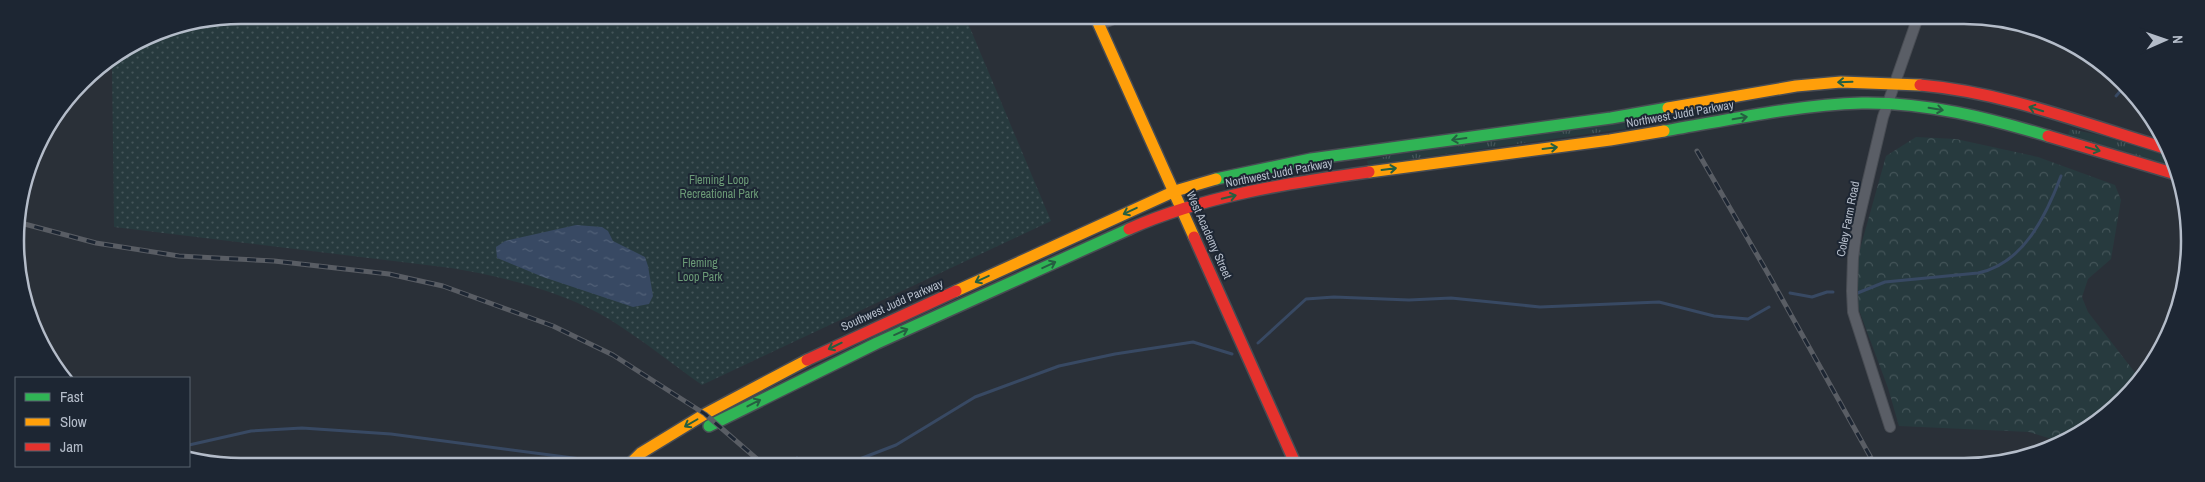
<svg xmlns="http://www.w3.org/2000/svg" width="2205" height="482" viewBox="0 0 2205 482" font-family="'Archivo Narrow',sans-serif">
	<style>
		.grass { fill: url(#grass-tufts) }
		.forest { fill: url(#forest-crowns) }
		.park { fill: url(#park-dots) }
		.water { fill: url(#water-ripples) }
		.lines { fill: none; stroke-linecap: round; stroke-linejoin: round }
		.stream { stroke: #384963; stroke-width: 3 }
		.street-casing { stroke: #484c53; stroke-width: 12 }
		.fast-casing { stroke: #484c53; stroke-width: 14 }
		.slow-casing { stroke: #484c53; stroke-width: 14 }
		.jam-casing { stroke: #484c53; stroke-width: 14 }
		.street { stroke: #5a5e66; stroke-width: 10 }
		.fast { stroke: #30b455; stroke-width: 11 }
		.slow { stroke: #ff9f0a; stroke-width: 11 }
		.jam { stroke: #e5322d; stroke-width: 11 }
		.rail-casing { stroke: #595d64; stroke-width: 5 }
		.rail { stroke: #1d2633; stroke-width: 3; stroke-dasharray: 9; stroke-linecap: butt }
		.oneway { stroke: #255f41 }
		.labels { text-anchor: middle; stroke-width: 4; stroke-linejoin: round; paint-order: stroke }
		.street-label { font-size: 12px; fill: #b4bcc9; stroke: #1d2633 }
		.park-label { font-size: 12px; fill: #6b9a76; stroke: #1d2633 }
		.rim { fill: none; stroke: #b4bcc9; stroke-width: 2.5 }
	</style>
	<defs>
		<pattern id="grass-tufts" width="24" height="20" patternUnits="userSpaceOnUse" patternTransform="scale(1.25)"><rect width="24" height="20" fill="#273a3e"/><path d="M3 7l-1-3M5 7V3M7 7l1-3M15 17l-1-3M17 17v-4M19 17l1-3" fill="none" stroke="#445559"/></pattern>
		<pattern id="forest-crowns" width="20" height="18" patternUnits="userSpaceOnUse" patternTransform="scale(1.25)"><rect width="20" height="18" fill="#273a3e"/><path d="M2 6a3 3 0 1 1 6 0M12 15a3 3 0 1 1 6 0" fill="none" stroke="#445559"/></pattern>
		<pattern id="park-dots" width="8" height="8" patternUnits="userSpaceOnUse" patternTransform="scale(1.25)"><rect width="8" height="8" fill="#273a3e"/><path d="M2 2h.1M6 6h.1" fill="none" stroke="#445559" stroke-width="1.8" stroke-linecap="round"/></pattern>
		<pattern id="water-ripples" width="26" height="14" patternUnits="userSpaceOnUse" patternTransform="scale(1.25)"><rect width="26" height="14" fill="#384963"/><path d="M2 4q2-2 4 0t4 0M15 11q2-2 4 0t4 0" fill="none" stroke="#526178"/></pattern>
	</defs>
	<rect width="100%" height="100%" fill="#2a3038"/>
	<g class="grass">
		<polygon points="1667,116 1669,119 1666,123 1368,165 1367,161 1392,155"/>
		<polygon points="2070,129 2099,135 2169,156 2175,167 2068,135"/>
	</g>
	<polygon class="forest" points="1916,137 1956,139 2038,157 2115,185 2121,200 2111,259 2088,279 2082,297 2088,312 2140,379 2124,401 2065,443 2029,432 1899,426 1888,388 1859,310 1853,274 1886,156"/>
	<path class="park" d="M241,15l724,1 86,205 -349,164c-31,-22 -61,-46 -93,-66 -45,-27 -108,-43 -158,-51l-337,-41 -2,-166 43,-29z"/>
	<polygon class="water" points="576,225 602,227 608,231 613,241 645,257 648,266 653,296 649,304 633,307 543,277 497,258 496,247 505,241"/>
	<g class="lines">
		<g class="stream">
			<polyline points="2116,96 2124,87"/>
			<polyline points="1790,293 1812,297 1827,292 1833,292"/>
			<path d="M1855,294l30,-12 93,-9c45,-9 68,-57 83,-97"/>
			<polyline points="1258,343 1306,299 1334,297 1409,300 1451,298 1540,307 1659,302 1714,316 1748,319 1769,307"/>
			<polyline points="189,445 251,431 302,428 391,434 581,459"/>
			<polyline points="794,465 797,458 813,465"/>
			<polyline points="844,465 896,445 975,397 1059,366 1115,354 1193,342 1232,354"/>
		</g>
		<g class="street-casing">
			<g id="street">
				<polyline points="1099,25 1121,16"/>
				<polyline points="1890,427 1853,312 1852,291 1853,258 1857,227 1883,117 1918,17"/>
			</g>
		</g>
		<g class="fast-casing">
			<g id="fast">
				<path d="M1664,131c65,-11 131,-26 198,-28 64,-1 126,15 186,33"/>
				<polyline points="1216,179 1311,159 1611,118 1668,108"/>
				<polyline points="709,426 877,343 1129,229"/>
			</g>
		</g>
		<g class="slow-casing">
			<g id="slow">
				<polyline points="1095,16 1194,237"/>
				<polyline points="1668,108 1796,86 1841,82 1920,85"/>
				<polyline points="1369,172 1610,140 1664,131"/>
				<polyline points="956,291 1175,191 1216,179"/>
				<polyline points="629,465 641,453 705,414 807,360"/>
			</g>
		</g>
		<g class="jam-casing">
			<g id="jam">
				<path d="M1920,85c83,7 165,39 245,63"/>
				<polyline points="2048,136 2179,175"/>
				<path d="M1129,229c74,-33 159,-46 240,-57"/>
				<polyline points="1194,237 1296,465"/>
				<polyline points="807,360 956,291"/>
			</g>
		</g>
		<use href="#street" class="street"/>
		<use href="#fast" class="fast"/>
		<use href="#slow" class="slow"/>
		<use href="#jam" class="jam"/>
		<g class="rail-casing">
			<g id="rail">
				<polyline points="1697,151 1767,272 1875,465"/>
				<polyline points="17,222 96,243 179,256 274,261 389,274 443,286 553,326 613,355 705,414 764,465"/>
			</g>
		</g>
		<use href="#rail" class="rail"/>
	</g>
	<defs><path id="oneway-shaft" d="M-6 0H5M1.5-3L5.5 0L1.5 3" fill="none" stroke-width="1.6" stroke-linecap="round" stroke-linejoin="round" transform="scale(1.25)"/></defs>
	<g class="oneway">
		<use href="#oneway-shaft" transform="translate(1845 82) rotate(178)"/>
		<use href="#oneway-shaft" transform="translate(1936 109) rotate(9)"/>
		<use href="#oneway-shaft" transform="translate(2036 109) rotate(-163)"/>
		<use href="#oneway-shaft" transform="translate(1740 118) rotate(-10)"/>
		<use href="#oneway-shaft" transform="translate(1459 139) rotate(172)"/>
		<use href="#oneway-shaft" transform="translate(1550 148) rotate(-7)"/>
		<use href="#oneway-shaft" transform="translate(2093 149) rotate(16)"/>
		<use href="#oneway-shaft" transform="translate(1389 169) rotate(-7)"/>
		<use href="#oneway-shaft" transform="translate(1229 197) rotate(-14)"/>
		<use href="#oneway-shaft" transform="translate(1130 211) rotate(155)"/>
		<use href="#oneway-shaft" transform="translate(1049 265) rotate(-25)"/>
		<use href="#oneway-shaft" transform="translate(982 279) rotate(155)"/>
		<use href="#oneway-shaft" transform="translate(901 332) rotate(-24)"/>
		<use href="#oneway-shaft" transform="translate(835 346) rotate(154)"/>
		<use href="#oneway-shaft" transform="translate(754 403) rotate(-27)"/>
		<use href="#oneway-shaft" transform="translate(691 423) rotate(150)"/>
	</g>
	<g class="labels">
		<g class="street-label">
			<text transform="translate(1680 114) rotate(-10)" y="4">Northwest Judd Parkway</text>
			<text transform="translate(1279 173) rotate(-11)" y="4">Northwest Judd Parkway</text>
			<text transform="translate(1848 219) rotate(-79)" y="4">Coley Farm Road</text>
			<text transform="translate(1209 235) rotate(66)" y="4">West Academy Street</text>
			<text transform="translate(892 305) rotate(-24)" y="4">Southwest Judd Parkway</text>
		</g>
		<g class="park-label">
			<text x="719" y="184">Fleming Loop<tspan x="719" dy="14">Recreational Park</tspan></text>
			<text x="700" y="267">Fleming<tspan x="700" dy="14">Loop Park</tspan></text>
		</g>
	</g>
	<path d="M0 0H2205V482H0ZM241 24H1964A217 217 0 0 1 2181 241V241A217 217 0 0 1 1964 458H241A217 217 0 0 1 24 241V241A217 217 0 0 1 241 24Z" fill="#1d2633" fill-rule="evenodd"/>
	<path class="rim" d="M241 24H1964A217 217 0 0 1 2181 241V241A217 217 0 0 1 1964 458H241A217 217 0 0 1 24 241V241A217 217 0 0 1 241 24Z"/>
	<rect x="15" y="377" width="175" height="90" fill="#1d2633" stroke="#59626f"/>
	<rect x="25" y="393" width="25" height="8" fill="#30b455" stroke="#59626f"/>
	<text x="60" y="402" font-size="15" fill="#b4bcc9">Fast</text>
	<rect x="25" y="418" width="25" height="8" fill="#ff9f0a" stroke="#59626f"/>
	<text x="60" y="427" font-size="15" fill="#b4bcc9">Slow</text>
	<rect x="25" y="443" width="25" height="8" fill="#e5322d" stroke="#59626f"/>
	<text x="60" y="452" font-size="15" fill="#b4bcc9">Jam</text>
	<g transform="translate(2165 40) rotate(88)" stroke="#1d2633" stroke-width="4" paint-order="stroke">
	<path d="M0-4L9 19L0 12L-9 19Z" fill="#b4bcc9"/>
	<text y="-8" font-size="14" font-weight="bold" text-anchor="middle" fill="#b4bcc9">N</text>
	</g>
</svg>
